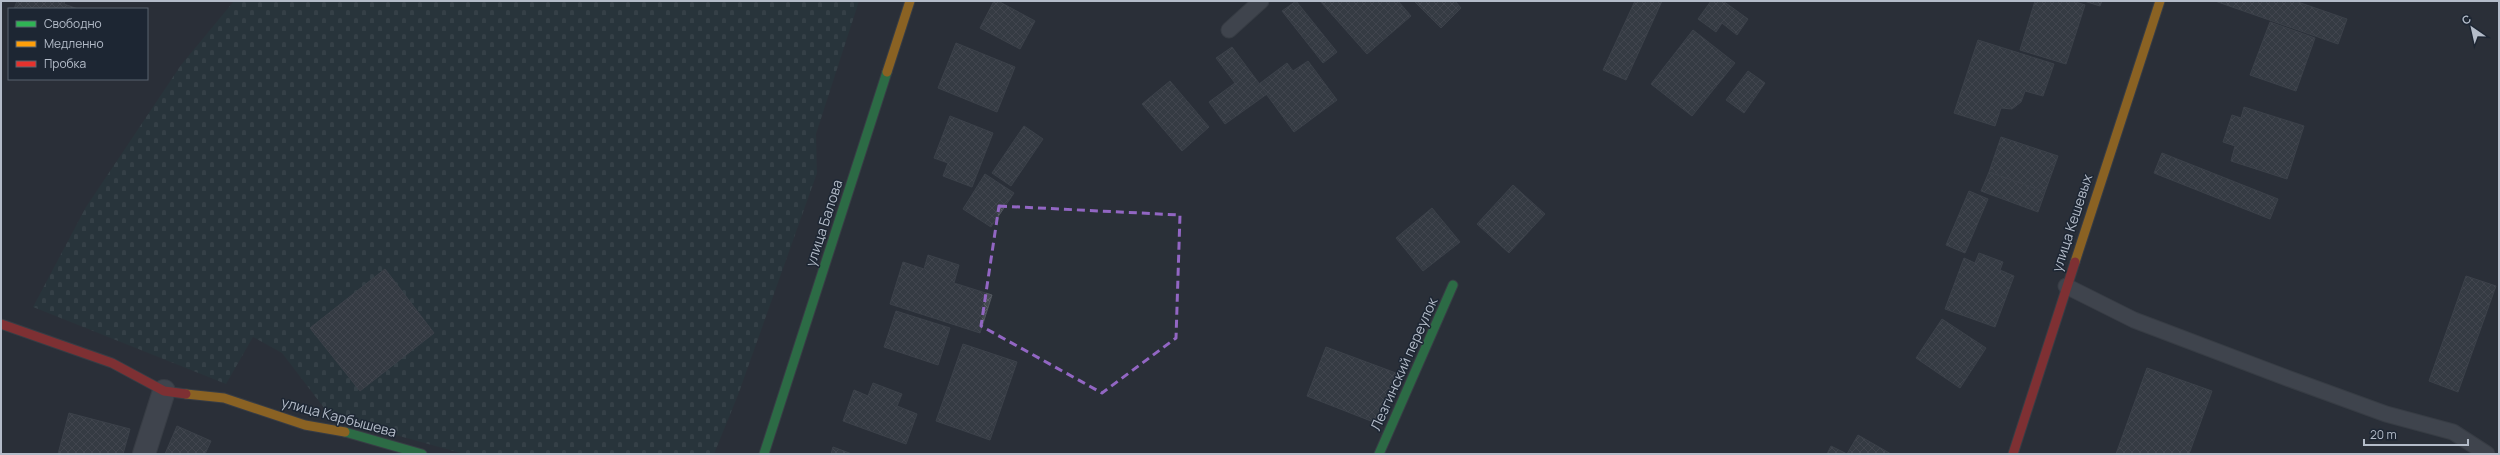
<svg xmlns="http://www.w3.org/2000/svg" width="2500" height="455" viewBox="0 0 2500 455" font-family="Manrope,sans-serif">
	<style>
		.cemetery { fill: url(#cemetery-stones) }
		.building { fill: url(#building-cross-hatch); stroke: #52575f }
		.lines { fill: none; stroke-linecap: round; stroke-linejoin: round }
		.lane-casing { stroke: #484c53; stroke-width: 17 }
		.street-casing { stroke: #484c53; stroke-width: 24 }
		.fast-casing { stroke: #484c53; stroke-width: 11 }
		.slow-casing { stroke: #484c53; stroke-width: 11 }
		.jam-casing { stroke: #484c53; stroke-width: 11 }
		.lane { stroke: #5a5e66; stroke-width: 15 }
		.street { stroke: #5a5e66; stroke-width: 22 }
		.fast { stroke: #30b455; stroke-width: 9 }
		.slow { stroke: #ff9f0a; stroke-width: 9 }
		.jam { stroke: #e5322d; stroke-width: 9 }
		.marked { fill: none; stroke: #9266c3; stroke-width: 3; stroke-dasharray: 8 5; stroke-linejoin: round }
		.labels { text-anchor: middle; stroke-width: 3; stroke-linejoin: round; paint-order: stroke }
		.street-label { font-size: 14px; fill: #b4bcc9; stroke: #1d2633 }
	</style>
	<defs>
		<pattern id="cemetery-stones" width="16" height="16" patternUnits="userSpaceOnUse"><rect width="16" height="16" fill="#273a3e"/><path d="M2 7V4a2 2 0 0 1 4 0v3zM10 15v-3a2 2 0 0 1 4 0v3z" fill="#445559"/></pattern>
		<pattern id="building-cross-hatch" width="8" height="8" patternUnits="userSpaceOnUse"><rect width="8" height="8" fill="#444950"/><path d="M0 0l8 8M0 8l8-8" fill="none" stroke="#5d6168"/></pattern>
	</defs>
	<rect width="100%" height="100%" fill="#2a3038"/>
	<polygon class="cemetery" points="234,1 859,1 816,134 817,173 738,395 714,454 464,454 331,417 282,353 253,337 226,384 33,307 86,207 181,65"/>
	<g class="building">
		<polygon points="17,1 65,1 64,4 78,9 14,9"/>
		<polygon points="994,1 998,1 1035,21 1020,49 980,28"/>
		<polygon points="1296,1 1337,52 1323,63 1282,11"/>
		<polygon points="1320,1 1398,1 1411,16 1367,54"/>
		<polygon points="1414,1 1455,1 1461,8 1441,28"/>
		<polygon points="1635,1 1662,1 1626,80 1603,70"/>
		<polygon points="1711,1 1723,1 1748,19 1737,35 1722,23 1716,32 1698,19"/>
		<polygon points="2035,1 2073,1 2085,5 2066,64 2020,50"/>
		<polygon points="2084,1 2102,1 2100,6"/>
		<polygon points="2215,1 2295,1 2347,19 2338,44"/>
		<polygon points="2270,22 2315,38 2296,91 2250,75"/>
		<polygon points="1693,30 1735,63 1692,116 1651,84"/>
		<polygon points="1978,40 2054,64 2043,96 2025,91 2021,102 2012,109 2001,108 1995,126 1954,113"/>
		<polygon points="956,43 1015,67 997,112 938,88"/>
		<polygon points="1232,47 1267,94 1225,124 1209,102 1235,83 1216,58"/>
		<polygon points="1308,61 1337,100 1294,132 1259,84 1287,63 1293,71"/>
		<polygon points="1748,71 1765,83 1744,113 1726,100"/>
		<polygon points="1170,81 1209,127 1182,151 1142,104"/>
		<polygon points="2244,107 2304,126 2287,179 2231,161 2235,146 2223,142 2232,115 2241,118"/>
		<polygon points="950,116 993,133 972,187 943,176 948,163 934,158"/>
		<polygon points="1024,126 1043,139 1011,186 992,173"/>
		<polygon points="2001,137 2058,156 2045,192 1989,172"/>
		<polygon points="2162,153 2278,199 2270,219 2154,173"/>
		<polygon points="1989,172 2045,192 2038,212 1981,191"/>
		<polygon points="985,174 1014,193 991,227 963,209"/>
		<polygon points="1513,185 1545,214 1509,253 1477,224"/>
		<polygon points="1969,191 1988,199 1965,253 1946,245"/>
		<polygon points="1432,208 1460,242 1423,271 1396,238"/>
		<polygon points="1979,253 2003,262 2000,270 2014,276 1995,327 1945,309 1964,258 1975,263"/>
		<polygon points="928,255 959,265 954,283 992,295 980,333 890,304 903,262 924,269"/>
		<polygon points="385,269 434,333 360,391 310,328"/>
		<polygon points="2466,276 2496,286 2458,392 2429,381"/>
		<polygon points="896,311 950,328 938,365 884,347"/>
		<polygon points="1942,319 1986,348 1960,388 1916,358"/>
		<polygon points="963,344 1017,362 990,440 936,421"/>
		<polygon points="1326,347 1396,373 1376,423 1307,396"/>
		<polygon points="2147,368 2212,391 2189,454 2116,454"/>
		<polygon points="873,383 902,394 897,406 917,414 906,444 843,421 854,390 868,396"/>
		<polygon points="69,413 130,429 123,454 58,454"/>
		<polygon points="177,426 211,441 205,454 165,454"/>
		<polygon points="1858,435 1891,454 1847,454"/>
		<polygon points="1831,446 1847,454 1827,454"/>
		<polygon points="833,447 852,454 831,454"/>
	</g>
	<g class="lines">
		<g class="lane-casing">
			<g id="lane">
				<polyline points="1229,30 1261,1"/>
				<polyline points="2066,286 2134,320 2287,378 2386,414 2453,432 2487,454"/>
			</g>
		</g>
		<g class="street-casing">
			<polyline id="street" points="144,454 164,391"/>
		</g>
		<g class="fast-casing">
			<g id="fast">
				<polyline points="345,432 422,454"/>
				<polyline points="764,454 887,72"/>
				<polyline points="1379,454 1453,285"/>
			</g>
		</g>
		<g class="slow-casing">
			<g id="slow">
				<polyline points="887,72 910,1"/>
				<polyline points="2075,262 2160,1"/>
				<polyline points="186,394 224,398 305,425 345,432"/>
			</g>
		</g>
		<g class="jam-casing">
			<g id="jam">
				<polyline points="1,324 112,363 164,391 186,394"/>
				<polyline points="2013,454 2075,262"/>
			</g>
		</g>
		<use href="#lane" class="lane"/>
		<use href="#street" class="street"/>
		<use href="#fast" class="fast"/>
		<use href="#slow" class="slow"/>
		<use href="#jam" class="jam"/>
	</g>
	<path d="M0 0H2500V455H0ZM999,206l181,9 -4,123 -74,55 -121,-67z" fill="#2a3038" fill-opacity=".55" fill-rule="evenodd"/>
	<path class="marked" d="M999,206l181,9 -4,123 -74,55 -121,-67z"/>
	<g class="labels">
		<g class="street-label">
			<text transform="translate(824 223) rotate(-72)" y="5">улица Балова</text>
			<text transform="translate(2072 223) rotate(-72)" y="5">улица Кешевых</text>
			<text transform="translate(1404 364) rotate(-66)" y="5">Лезгинский переулок</text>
			<text transform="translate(339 417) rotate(15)" y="5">улица Карбышева</text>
		</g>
	</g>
	<rect width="2500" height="455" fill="none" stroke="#b4bcc9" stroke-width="4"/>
	<rect x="8" y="8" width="140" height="72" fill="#1d2633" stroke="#59626f"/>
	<rect x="16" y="21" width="20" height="6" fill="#30b455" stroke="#59626f"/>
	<text x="44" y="28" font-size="12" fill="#b4bcc9">Свободно</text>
	<rect x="16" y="41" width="20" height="6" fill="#ff9f0a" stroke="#59626f"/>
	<text x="44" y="48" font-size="12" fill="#b4bcc9">Медленно</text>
	<rect x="16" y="61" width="20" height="6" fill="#e5322d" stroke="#59626f"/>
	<text x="44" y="68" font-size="12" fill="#b4bcc9">Пробка</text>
	<g transform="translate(2472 28) rotate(326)" stroke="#1d2633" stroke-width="3" paint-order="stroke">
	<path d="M0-3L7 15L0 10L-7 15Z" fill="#b4bcc9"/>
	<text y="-6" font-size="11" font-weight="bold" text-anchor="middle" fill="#b4bcc9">С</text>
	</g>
	<path d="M2364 439v6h104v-6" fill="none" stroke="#b4bcc9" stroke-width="2"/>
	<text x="2370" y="439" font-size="12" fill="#b4bcc9" stroke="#1d2633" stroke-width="3" paint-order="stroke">20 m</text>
</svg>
